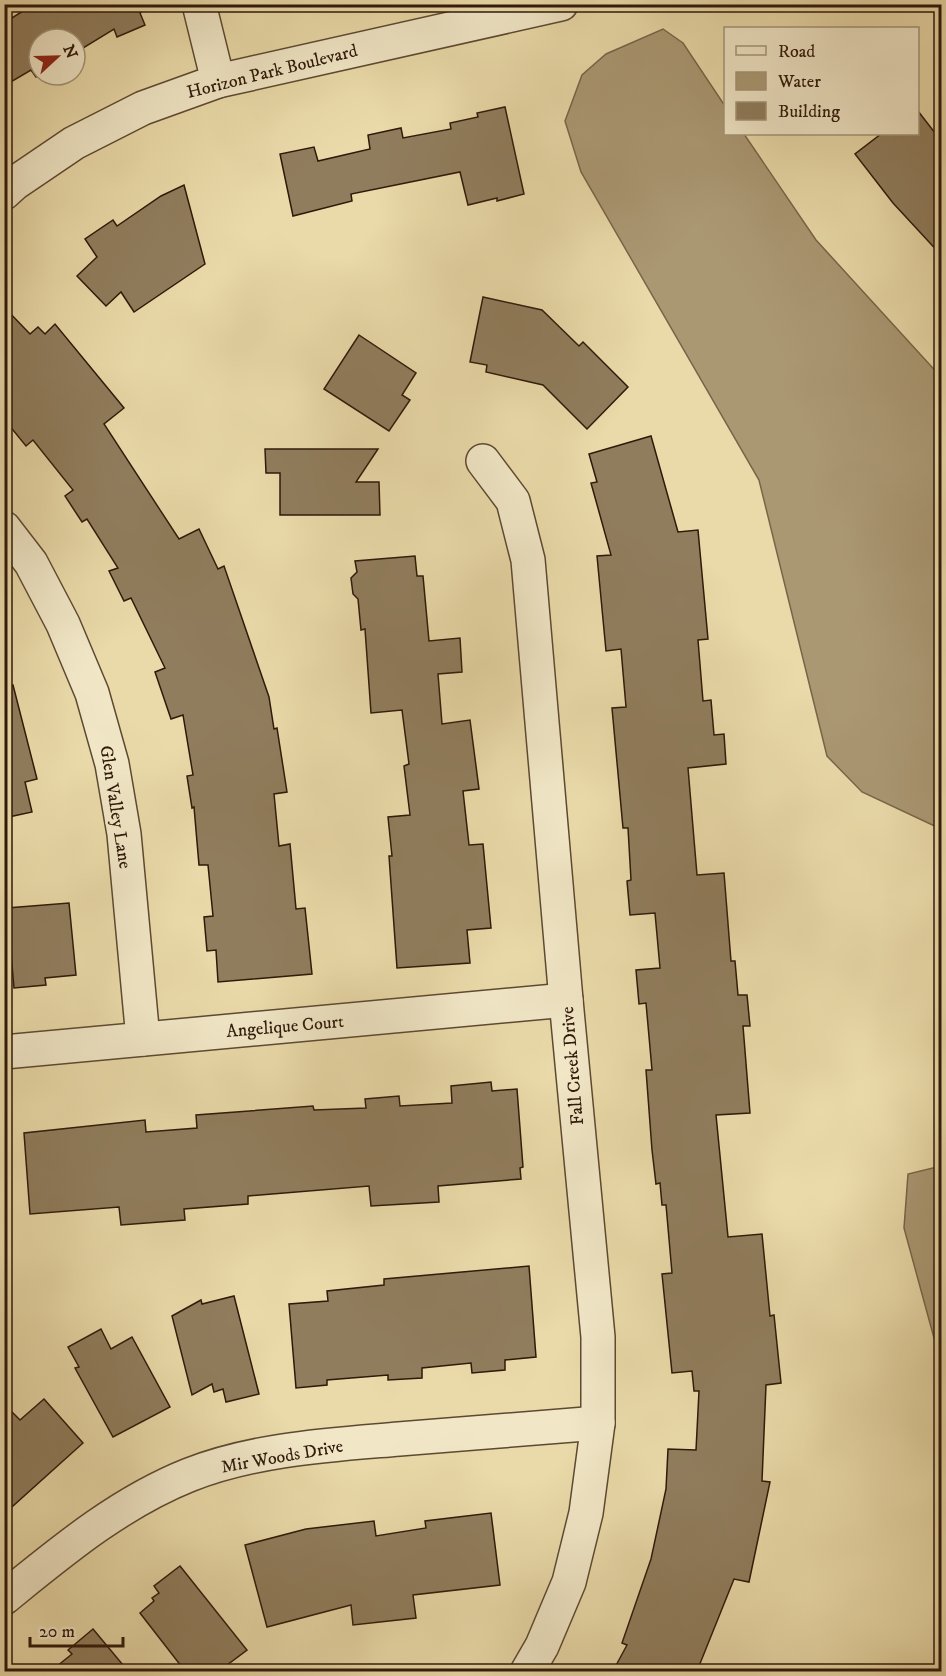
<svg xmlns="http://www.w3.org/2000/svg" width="946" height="1676" viewBox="0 0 946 1676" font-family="'IM FELL DW Pica',serif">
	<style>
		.water { fill: #aa9873; stroke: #786549; stroke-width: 1.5 }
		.building { fill: #907d5d; stroke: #2e190a; stroke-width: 1.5 }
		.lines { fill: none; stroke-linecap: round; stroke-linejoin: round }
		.street-casing { stroke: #5d4932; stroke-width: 36 }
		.street { stroke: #f1e7c7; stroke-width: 33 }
		.labels { text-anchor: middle; stroke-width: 5; stroke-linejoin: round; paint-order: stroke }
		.street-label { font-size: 18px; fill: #2e190a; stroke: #f1e7c7 }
	</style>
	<rect width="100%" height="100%" fill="#eadaa9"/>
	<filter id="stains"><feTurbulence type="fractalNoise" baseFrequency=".00333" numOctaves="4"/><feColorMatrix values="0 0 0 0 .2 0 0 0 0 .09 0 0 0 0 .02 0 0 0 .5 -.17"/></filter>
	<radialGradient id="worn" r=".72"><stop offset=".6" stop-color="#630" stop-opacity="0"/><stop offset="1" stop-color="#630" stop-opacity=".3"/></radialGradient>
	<g class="water">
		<polygon points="663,29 683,43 725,106 726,134 744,134 816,240 941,377 941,829 862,792 827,756 759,480 581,172 565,121 582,75 606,54"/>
		<polygon points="941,1166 942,1166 941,1354 937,1349 904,1228 908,1174"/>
	</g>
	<g class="building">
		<polygon points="34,4 153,4 140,13 145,25 117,37 114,29 75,53 75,39 39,39 39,75 36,77 31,70 4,86 4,23"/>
		<polygon points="505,107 524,194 497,201 497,198 468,205 460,172 351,194 352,201 293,216 280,154 314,147 318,161 370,149 368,135 401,128 403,138 451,129 450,123 478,117 477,113"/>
		<polygon points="918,111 942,142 942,256 893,203 855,154 881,134 918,134"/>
		<polygon points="184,185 205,264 134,312 121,292 106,306 77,276 97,257 85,239 113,220 117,226 161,196"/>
		<polygon points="483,297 542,310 579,346 583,342 628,387 587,429 543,385 486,372 487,365 470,362"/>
		<polygon points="4,307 30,334 38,327 45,334 55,324 124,408 104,424 179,539 199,529 218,569 224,566 269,697 274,729 277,728 287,792 274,794 279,846 290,844 296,909 305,908 312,974 218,982 216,950 207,951 204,917 213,916 208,865 199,865 194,807 192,808 187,776 193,775 183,715 171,719 155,672 165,668 131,598 124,601 109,571 118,568 87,519 82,522 65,496 73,490 33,440 26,446 4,419"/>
		<polygon points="359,335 416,373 402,395 410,400 389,431 324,389"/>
		<polygon points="651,436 678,532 698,530 708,639 698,640 703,701 711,700 714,735 724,734 726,764 688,768 697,875 724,873 731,961 735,961 738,995 747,995 750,1026 743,1026 750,1113 716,1115 728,1237 762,1234 770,1316 774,1315 781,1383 766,1385 762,1481 770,1482 749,1582 734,1579 697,1671 613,1671 627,1645 622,1643 651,1559 666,1489 668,1449 696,1450 699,1391 694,1391 692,1371 672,1373 662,1274 672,1273 666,1205 662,1205 660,1183 656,1184 652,1150 646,1070 652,1070 646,1003 639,1004 636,970 660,968 655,913 630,915 627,881 631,880 628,828 623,828 612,708 626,707 621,649 606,651 597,556 611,555 591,483 597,482 589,454"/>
		<polygon points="265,449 378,449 356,482 379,482 380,515 280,515 280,473 266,473"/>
		<polygon points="415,556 417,576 423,576 429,641 460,638 462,672 438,674 442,724 470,720 479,789 463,791 469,845 483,844 491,928 467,930 470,963 397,968 389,856 392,856 388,817 410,815 404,766 409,764 402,710 371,713 365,629 361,630 358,599 353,594 351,578 357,572 355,561"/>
		<polygon points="13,685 37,779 25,782 32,812 4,818 4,686"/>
		<polygon points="69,903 76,975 45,978 46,985 14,988 7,908"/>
		<polygon points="491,1082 492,1091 517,1089 523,1167 520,1168 521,1179 438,1186 439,1202 371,1206 369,1186 248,1196 248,1204 184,1209 185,1220 121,1225 119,1207 30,1214 24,1133 145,1120 146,1132 197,1128 196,1115 313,1106 314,1110 366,1108 365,1099 399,1096 400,1106 452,1103 451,1086"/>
		<polygon points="529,1266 536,1357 505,1360 505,1370 472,1373 471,1363 422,1368 422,1378 388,1380 388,1375 327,1380 327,1385 296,1388 289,1304 328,1301 327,1291 384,1285 384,1279"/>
		<polygon points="234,1296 259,1394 226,1402 223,1389 214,1392 212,1384 192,1395 172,1316 201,1300 202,1304"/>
		<polygon points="101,1329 111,1349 132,1337 170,1407 113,1437 75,1368 79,1367 68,1347"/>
		<polygon points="44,1399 83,1443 4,1514 4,1404 20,1420"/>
		<polygon points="491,1513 500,1585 413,1595 416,1618 353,1625 351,1605 267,1627 245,1545 306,1529 374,1521 376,1536 426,1528 425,1521"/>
		<polygon points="180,1566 247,1650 219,1671 185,1671 140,1613 154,1601 152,1598 159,1593 154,1586"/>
		<polygon points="93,1629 128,1671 51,1671 72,1654 68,1650"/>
	</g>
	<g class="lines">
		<g class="street-casing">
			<g id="street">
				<polyline points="199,4 218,81"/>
				<polyline points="4,193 15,183 74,143 143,108 218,81 561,4"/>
				<polyline points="483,461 513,501 528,560 566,1000 598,1337 598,1423 586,1513 569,1582 542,1646 527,1672"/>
				<polyline points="4,528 31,563 63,624 92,693 112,764 124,834 143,1039"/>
				<polyline points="4,1052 566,1000"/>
				<path d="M4,1598c58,-47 115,-95 185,-123 66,-26 140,-30 210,-36 66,-5 133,-11 199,-16"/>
			</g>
		</g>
		<use href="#street" class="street"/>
	</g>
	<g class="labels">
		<g class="street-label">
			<text transform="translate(272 71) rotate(-14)" y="6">Horizon Park Boulevard</text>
			<text transform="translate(116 807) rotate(81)" y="6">Glen Valley Lane</text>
			<text transform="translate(285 1026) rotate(-5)" y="6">Angelique Court</text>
			<text transform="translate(572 1066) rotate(-95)" y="6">Fall Creek Drive</text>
			<text transform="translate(282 1456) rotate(-10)" y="6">Mir Woods Drive</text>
		</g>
	</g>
	<rect width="946" height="1676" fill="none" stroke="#eadaa9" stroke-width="24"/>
	<rect x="6" y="6" width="934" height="1664" fill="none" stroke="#2e190a" stroke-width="3"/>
	<rect x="12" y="12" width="922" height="1652" fill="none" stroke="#2e190a" stroke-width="1.5"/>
	<rect x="724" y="27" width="195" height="108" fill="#f1e7c7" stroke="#a3957b" stroke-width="1.5"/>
	<rect x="736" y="46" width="30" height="9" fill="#f1e7c7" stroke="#a3957b" stroke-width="1.5"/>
	<text x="778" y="57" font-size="18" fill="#2e190a">Road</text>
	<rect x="736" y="72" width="30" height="18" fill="#aa9873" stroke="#a3957b" stroke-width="1.5"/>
	<text x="778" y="87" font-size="18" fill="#2e190a">Water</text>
	<rect x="736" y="102" width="30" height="18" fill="#907d5d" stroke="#a3957b" stroke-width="1.5"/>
	<text x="778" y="117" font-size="18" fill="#2e190a">Building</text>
	<g transform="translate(57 57) rotate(68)"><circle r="28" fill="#f1e7c7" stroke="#a3957b" stroke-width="1.5"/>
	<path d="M0-4.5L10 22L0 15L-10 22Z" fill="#8f2418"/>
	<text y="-9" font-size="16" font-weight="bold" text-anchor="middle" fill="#2e190a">N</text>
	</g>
	<path d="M30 1637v9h93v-9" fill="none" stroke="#2e190a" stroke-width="3"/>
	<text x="39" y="1637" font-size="18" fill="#2e190a" stroke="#f1e7c7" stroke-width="4.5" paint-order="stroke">20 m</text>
	<rect width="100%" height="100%" filter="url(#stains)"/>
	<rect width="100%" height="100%" fill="url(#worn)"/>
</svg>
